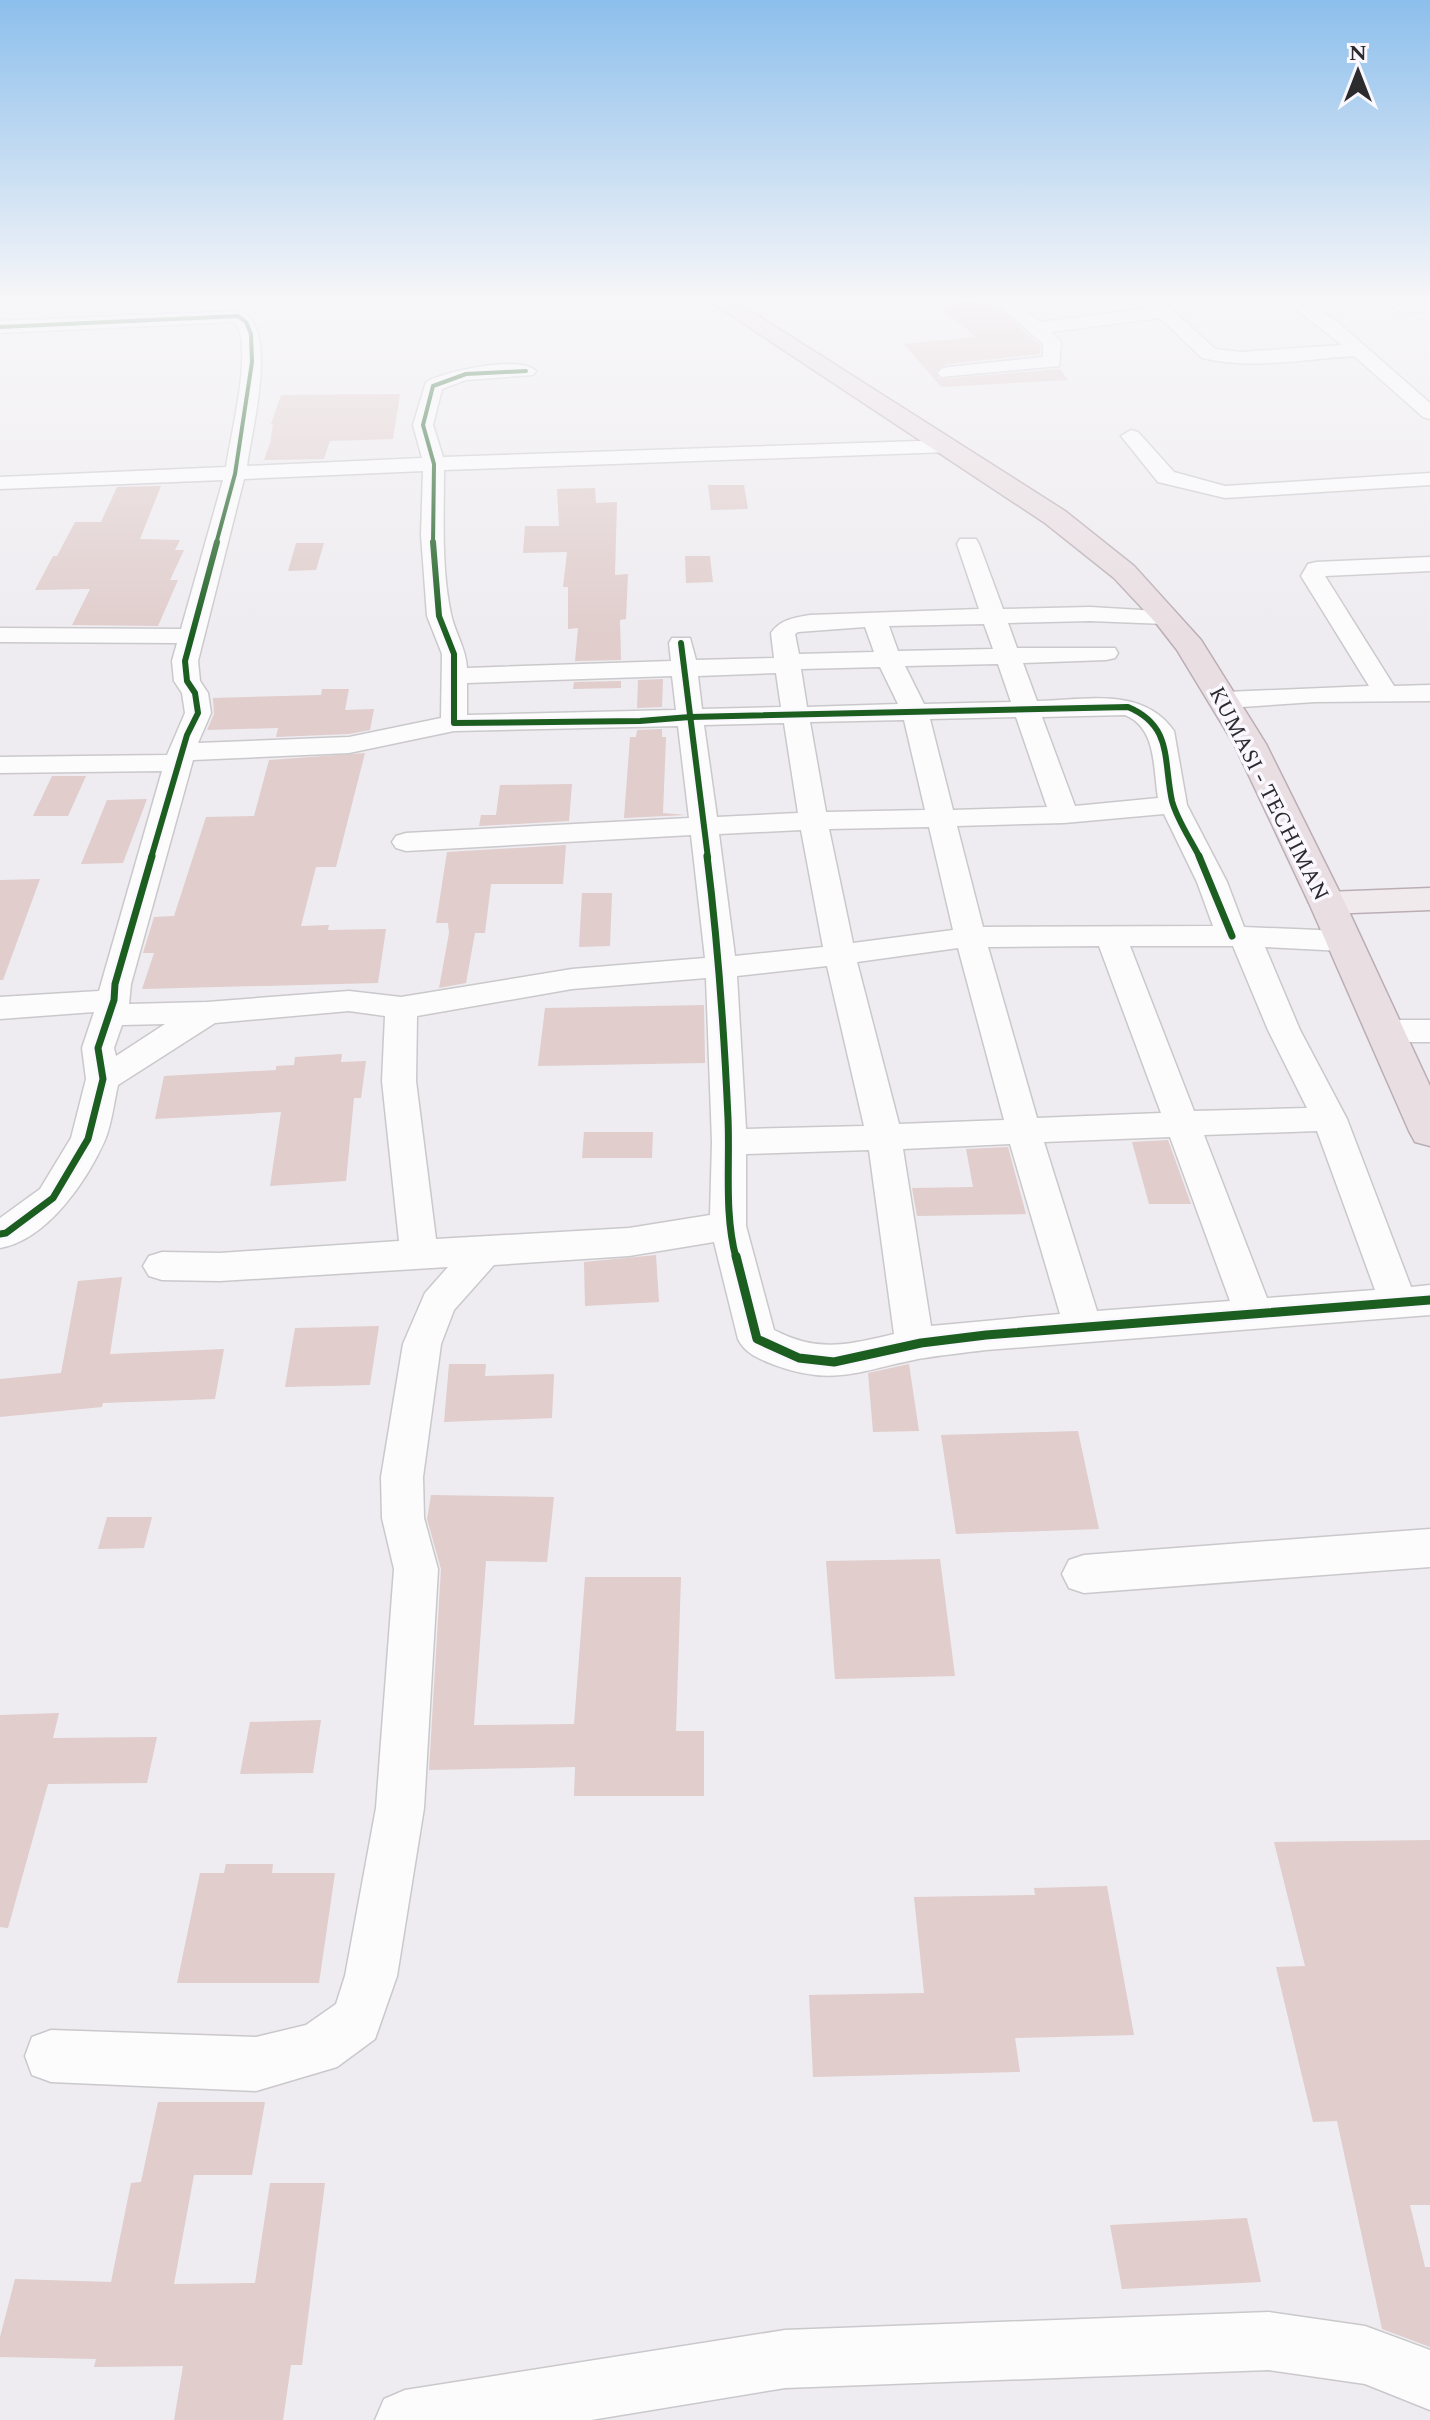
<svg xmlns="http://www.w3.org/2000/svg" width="1430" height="2420" viewBox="0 0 1430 2420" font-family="Spectral,serif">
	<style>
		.building { fill: #e0cdcc }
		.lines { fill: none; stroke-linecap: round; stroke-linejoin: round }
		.minor-casing { stroke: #cac8cb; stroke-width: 3 }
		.major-casing { stroke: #baaeb4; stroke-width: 3 }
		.highway-casing { stroke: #baaeb4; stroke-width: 3 }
		.minor { fill: #fcfcfd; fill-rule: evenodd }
		.major { fill: #f1eaed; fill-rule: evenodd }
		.highway { fill: #e9dee2; fill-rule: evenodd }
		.cycleway-far3-casing { stroke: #faf8fe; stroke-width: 7 }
		.cycleway-far2-casing { stroke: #faf8fe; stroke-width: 10 }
		.cycleway-far1-casing { stroke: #faf8fe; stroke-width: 12 }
		.cycleway-casing { stroke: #faf8fe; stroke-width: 14 }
		.cycleway-far3 { stroke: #1b5e20; stroke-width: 4 }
		.cycleway-far2 { stroke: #1b5e20; stroke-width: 6 }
		.cycleway-far1 { stroke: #1b5e20; stroke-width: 7 }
		.cycleway { stroke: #1b5e20; stroke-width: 9 }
		.labels { text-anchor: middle; stroke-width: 7; stroke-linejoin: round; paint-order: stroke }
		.far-street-label { font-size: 22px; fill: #2c2b2e; stroke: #faf8fe }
	</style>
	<rect width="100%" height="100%" fill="#eeecf0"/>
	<g class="building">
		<polygon points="988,299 1040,345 1040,354 947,364 936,371 939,379 1060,369 1068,380 941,387 904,344 976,337 938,306"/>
		<polygon points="400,394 393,439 330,441 324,459 264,460 270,443 273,424 271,424 281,395"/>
		<polygon points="708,485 744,485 748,509 711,510"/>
		<polygon points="161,486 140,539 180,540 175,550 184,550 170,580 178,580 158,626 72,625 90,589 35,590 53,556 57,556 75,522 101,522 117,487"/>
		<polygon points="595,488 596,503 617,502 615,575 628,574 626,619 620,620 621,660 575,661 578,628 568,629 568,587 563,587 567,552 523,553 525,526 559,526 557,489"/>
		<polygon points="296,543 324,543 316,570 288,571"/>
		<polygon points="685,556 710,556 713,582 686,583"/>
		<polygon points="663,679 662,707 637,708 638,680"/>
		<polygon points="621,681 621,688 573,689 574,682"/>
		<polygon points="322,689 349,689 345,710 374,709 370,730 349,734 276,737 278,728 207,730 214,714 213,698 321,695"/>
		<polygon points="662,729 662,737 666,737 663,813 686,815 624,818 630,737 636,737 637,730"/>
		<polygon points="365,753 336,867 316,867 301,926 329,925 328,930 386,929 378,983 142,989 154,953 143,953 154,917 174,916 206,817 254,816 269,760"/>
		<polygon points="52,776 86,776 68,816 33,816"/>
		<polygon points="572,784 569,821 479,826 481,815 496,815 500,785"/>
		<polygon points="147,799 123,863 81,864 107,800"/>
		<polygon points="566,845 563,884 491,884 485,933 475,933 466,983 439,988 449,933 448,923 436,923 447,852"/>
		<polygon points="40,879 3,980 0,980 0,880"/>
		<polygon points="582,893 612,893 610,946 579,947"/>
		<polygon points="704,1005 705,1063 538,1066 545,1008"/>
		<polygon points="342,1054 341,1062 366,1061 361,1098 354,1098 346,1181 270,1186 281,1112 155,1119 164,1076 276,1070 276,1066 294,1065 295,1057"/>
		<polygon points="584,1132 653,1132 652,1158 582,1158"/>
		<polygon points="1168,1140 1191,1204 1149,1204 1132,1142"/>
		<polygon points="1008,1147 1026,1214 917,1216 912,1188 973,1187 966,1149"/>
		<polygon points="656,1255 659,1302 585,1306 584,1262"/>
		<polygon points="122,1277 110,1354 224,1349 215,1399 103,1403 102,1407 0,1417 0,1379 61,1373 78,1281"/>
		<polygon points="379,1326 370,1385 285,1387 295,1328"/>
		<polygon points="449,1364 486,1364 485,1376 554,1374 552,1418 444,1422"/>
		<polygon points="909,1364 919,1431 873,1432 868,1373"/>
		<polygon points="1078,1431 1099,1529 956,1534 941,1435"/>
		<polygon points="431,1495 554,1497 547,1562 486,1561 474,1725 574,1724 585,1577 681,1577 676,1731 704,1731 704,1796 574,1796 575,1767 429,1770 441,1569 427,1519"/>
		<polygon points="107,1517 152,1517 144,1548 98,1549"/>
		<polygon points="940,1559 955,1676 835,1679 826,1561"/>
		<polygon points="59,1713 53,1738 157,1737 147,1783 48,1784 8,1928 0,1927 0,1715"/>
		<polygon points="321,1720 313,1773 240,1774 250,1722"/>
		<polygon points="1430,1840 1430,2205 1410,2205 1425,2267 1430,2267 1430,2347 1382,2329 1337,2121 1313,2122 1276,1967 1305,1966 1274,1842"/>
		<polygon points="226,1864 273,1864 272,1873 335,1873 319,1983 177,1983 200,1873 224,1873"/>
		<polygon points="1107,1886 1134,2035 1015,2038 1020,2072 813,2077 809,1995 924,1993 914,1897 1035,1895 1034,1888"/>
		<polygon points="158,2102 265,2102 252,2175 194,2175 174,2284 255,2283 270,2183 325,2183 302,2365 291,2365 283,2420 174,2420 183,2366 94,2367 96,2359 0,2357 0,2337 15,2279 111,2282 131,2183 141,2182"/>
		<polygon points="1247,2218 1261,2282 1122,2289 1110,2225"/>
	</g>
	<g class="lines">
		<g class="minor-casing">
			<g id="minor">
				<polygon points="926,298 945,298 936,303"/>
				<path d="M991,298h19l30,24 111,-14 -10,-10h19l55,51 26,3 101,-7 -60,-47h20l32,21 96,84v16l-7,-2 -69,-61c-49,3 -103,14 -152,2l-42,-40 -109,14 10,10 -2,24 -118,11 -3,-4 3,-4 7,-2 95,-10v-13z"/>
				<polygon points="1430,301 1430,311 1402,313 1393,308 1402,303"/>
				<path d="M238,311c43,10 13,122 9,155l175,-8 -9,-33 13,-43c19,-11 94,-27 110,-11l-3,4 -67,5 -24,9 -9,36 10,32 506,-17 10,6 -10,6 -505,18c0,47 -3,97 7,144 4,19 15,34 16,54l204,-7 -2,-18 3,-5h18l6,22 78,-2 -3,-25c10,-14 23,-15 39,-18l169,-6 -22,-65 3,-5h16l3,5 24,65 87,-2 85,5 3,5 -3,5 -9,2 -76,-3 -82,2 9,25h98l3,5 -3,5 -9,2 -83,3 14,38c48,-1 106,-15 137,30l13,74 40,77 17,45 99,4 11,3 4,7 -4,7 -11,3 -78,-4 35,83 47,89 64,168 19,-2v30l-444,35c-23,3 -46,5 -68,9 -60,12 -85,28 -146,5 -15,-6 -27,-11 -34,-25l-24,-97 -85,14 -135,9 -40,45 -13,34 -18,133 1,41 14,51 -14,239 -27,168 -22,63 -38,28 -81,24 -205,-9 -19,-7 -7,-19 7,-19 19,-7 205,7 50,-12 30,-21 9,-28 31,-168 18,-239 -12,-51 -1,-41 22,-133 22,-51 23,-26 -228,14 -58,-1 -13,-4 -6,-10 6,-10 13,-4 58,1 179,-12 -17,-160 3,-65 -36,-5 -134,12 -97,62c-4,17 -6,38 -13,55 -18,41 -58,100 -105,108v-30l40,-29 31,-51 15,-59 -4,-31 12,-36 -94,7v-22l99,-6 63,-220 -162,2v-16l167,-2 18,-42 -3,-20 -8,-12 -2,-20 5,-18 -177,-1v-14l181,1 42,-149 -223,9v-12l226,-10c4,-30 29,-125 8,-145l-234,11v-12zM423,471l-2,64 6,81 15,38 -1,64 -92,19 -151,6 13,-30 -3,-20 -8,-12 -2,-20 46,-182zM984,624l9,25 -95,2 -9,-25zM865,627l9,25 -75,2 -4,-20 3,-2zM998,664l13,38 -87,2 -19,-38zM880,667l18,37 -91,3 -6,-38zM776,673l5,34 -79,2 -4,-33zM672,676l4,34 -209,5v-32zM1125,715c32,13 28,53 33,83l-83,8 -33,-89zM1016,717l31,90 -94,3 -23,-91zM904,720l21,90 -99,2 -16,-90zM784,723l14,90 -81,4 -13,-92zM678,726l11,92 -283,15 -10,3 -4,6 4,6 10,3 285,-16 14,123 -133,11 -171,28 -52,-6 -142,11 -78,2 2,-20 62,-224 156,-7 105,-22zM1164,814l33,68 16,44 -230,1 -26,-101 107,-3zM929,827l24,103 -100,13 -24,-114zM801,830l22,117 -88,9 -16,-122zM1099,946l62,167 -124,5 -49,-171zM1130,946h103l35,84 39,78 -113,3zM958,948l46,172 -105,4 -42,-162zM827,966l37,160 -118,3 -9,-153zM706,978l6,164 -2,73 -81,13 -193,11 -20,-158 1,-65 155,-27zM165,1024l-49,32 -2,-8 8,-23zM1317,1131l58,159 -108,8 -63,-163zM1170,1137l60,164 -133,10 -53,-169zM1010,1144l50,170 -129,12 -28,-177zM869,1150l25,184c-48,11 -75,19 -120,-4l-28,-104v-72z"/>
				<polygon points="1131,430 1138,432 1174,472 1225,486 1430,473 1430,485 1225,498 1158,482 1121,436"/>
				<polygon points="1430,557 1430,571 1325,576 1394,686 1430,685 1430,701 1315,702 1226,708 1217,705 1213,700 1217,695 1226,692 1369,686 1301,576 1308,564 1316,562"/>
				<polygon points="1386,1020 1430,1020 1430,1042 1386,1042 1375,1039 1370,1031 1375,1023"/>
				<polygon points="1430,1529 1430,1567 1084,1593 1069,1588 1062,1574 1069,1560 1084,1555"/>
				<polygon points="1269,2312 1365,2326 1430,2350 1430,2410 1365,2384 1269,2370 785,2388 591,2420 375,2420 384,2399 405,2390 785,2330"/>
			</g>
		</g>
		<g class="major-casing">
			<polygon id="major" points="1430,888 1430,910 1327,914 1314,911 1309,903 1314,895 1327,892"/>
		</g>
		<g class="highway-casing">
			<polygon id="highway" points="705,298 730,298 1065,511 1134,566 1201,640 1266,744 1345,903 1430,1086 1430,1146 1415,1142 1409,1131 1309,903 1234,744 1177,650 1156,623 1114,578 1045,523"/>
		</g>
		<use href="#minor" class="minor"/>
		<use href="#major" class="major"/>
		<use href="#highway" class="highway"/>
		<g class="cycleway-far3-casing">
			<g id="cycleway-far3">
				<polyline points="0,327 238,316 246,322 251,334 252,362 235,474 216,544"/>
				<polyline points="433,544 434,464 423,425 433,386 466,374 526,371"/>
			</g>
		</g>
		<g class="cycleway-far2-casing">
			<g id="cycleway-far2">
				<path d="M433,542l6,74 15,38v69l186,-2 50,-4 438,-10c45,19 35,53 44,94 5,19 19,39 28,57"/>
				<polyline points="681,643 708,858"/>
				<polyline points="151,858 187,735 198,713 195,693 187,681 185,661 217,542"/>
			</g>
		</g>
		<g class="cycleway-far1-casing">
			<g id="cycleway-far1">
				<path d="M707,856c11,88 17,173 21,262 2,48 -4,94 8,140"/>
				<polyline points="1199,856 1232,936"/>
				<polyline points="0,1234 6,1233 53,1198 88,1139 103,1079 98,1048 114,1000 115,984 152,856"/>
			</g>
		</g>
		<g class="cycleway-casing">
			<polyline id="cycleway" points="736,1256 757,1339 799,1358 834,1362 921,1343 986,1335 1430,1300"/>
		</g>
		<use href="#cycleway-far3" class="cycleway-far3"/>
		<use href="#cycleway-far2" class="cycleway-far2"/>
		<use href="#cycleway-far1" class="cycleway-far1"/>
		<use href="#cycleway" class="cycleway"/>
	</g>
	<linearGradient id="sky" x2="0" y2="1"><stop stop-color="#8cbfec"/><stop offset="0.47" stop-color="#f7f6f8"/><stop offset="1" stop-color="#f7f6f8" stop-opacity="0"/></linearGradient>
	<rect width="1430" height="636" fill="url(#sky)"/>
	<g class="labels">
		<g class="far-street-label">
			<text transform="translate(1270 793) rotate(63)" y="8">KUMASI - TECHIMAN</text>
		</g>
	</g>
	<g transform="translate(1358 72)" stroke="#faf8fe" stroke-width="6" paint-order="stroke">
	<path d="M0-6L14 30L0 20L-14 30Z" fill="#2c2b2e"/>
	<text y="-12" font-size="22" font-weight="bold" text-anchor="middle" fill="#2c2b2e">N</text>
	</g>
</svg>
